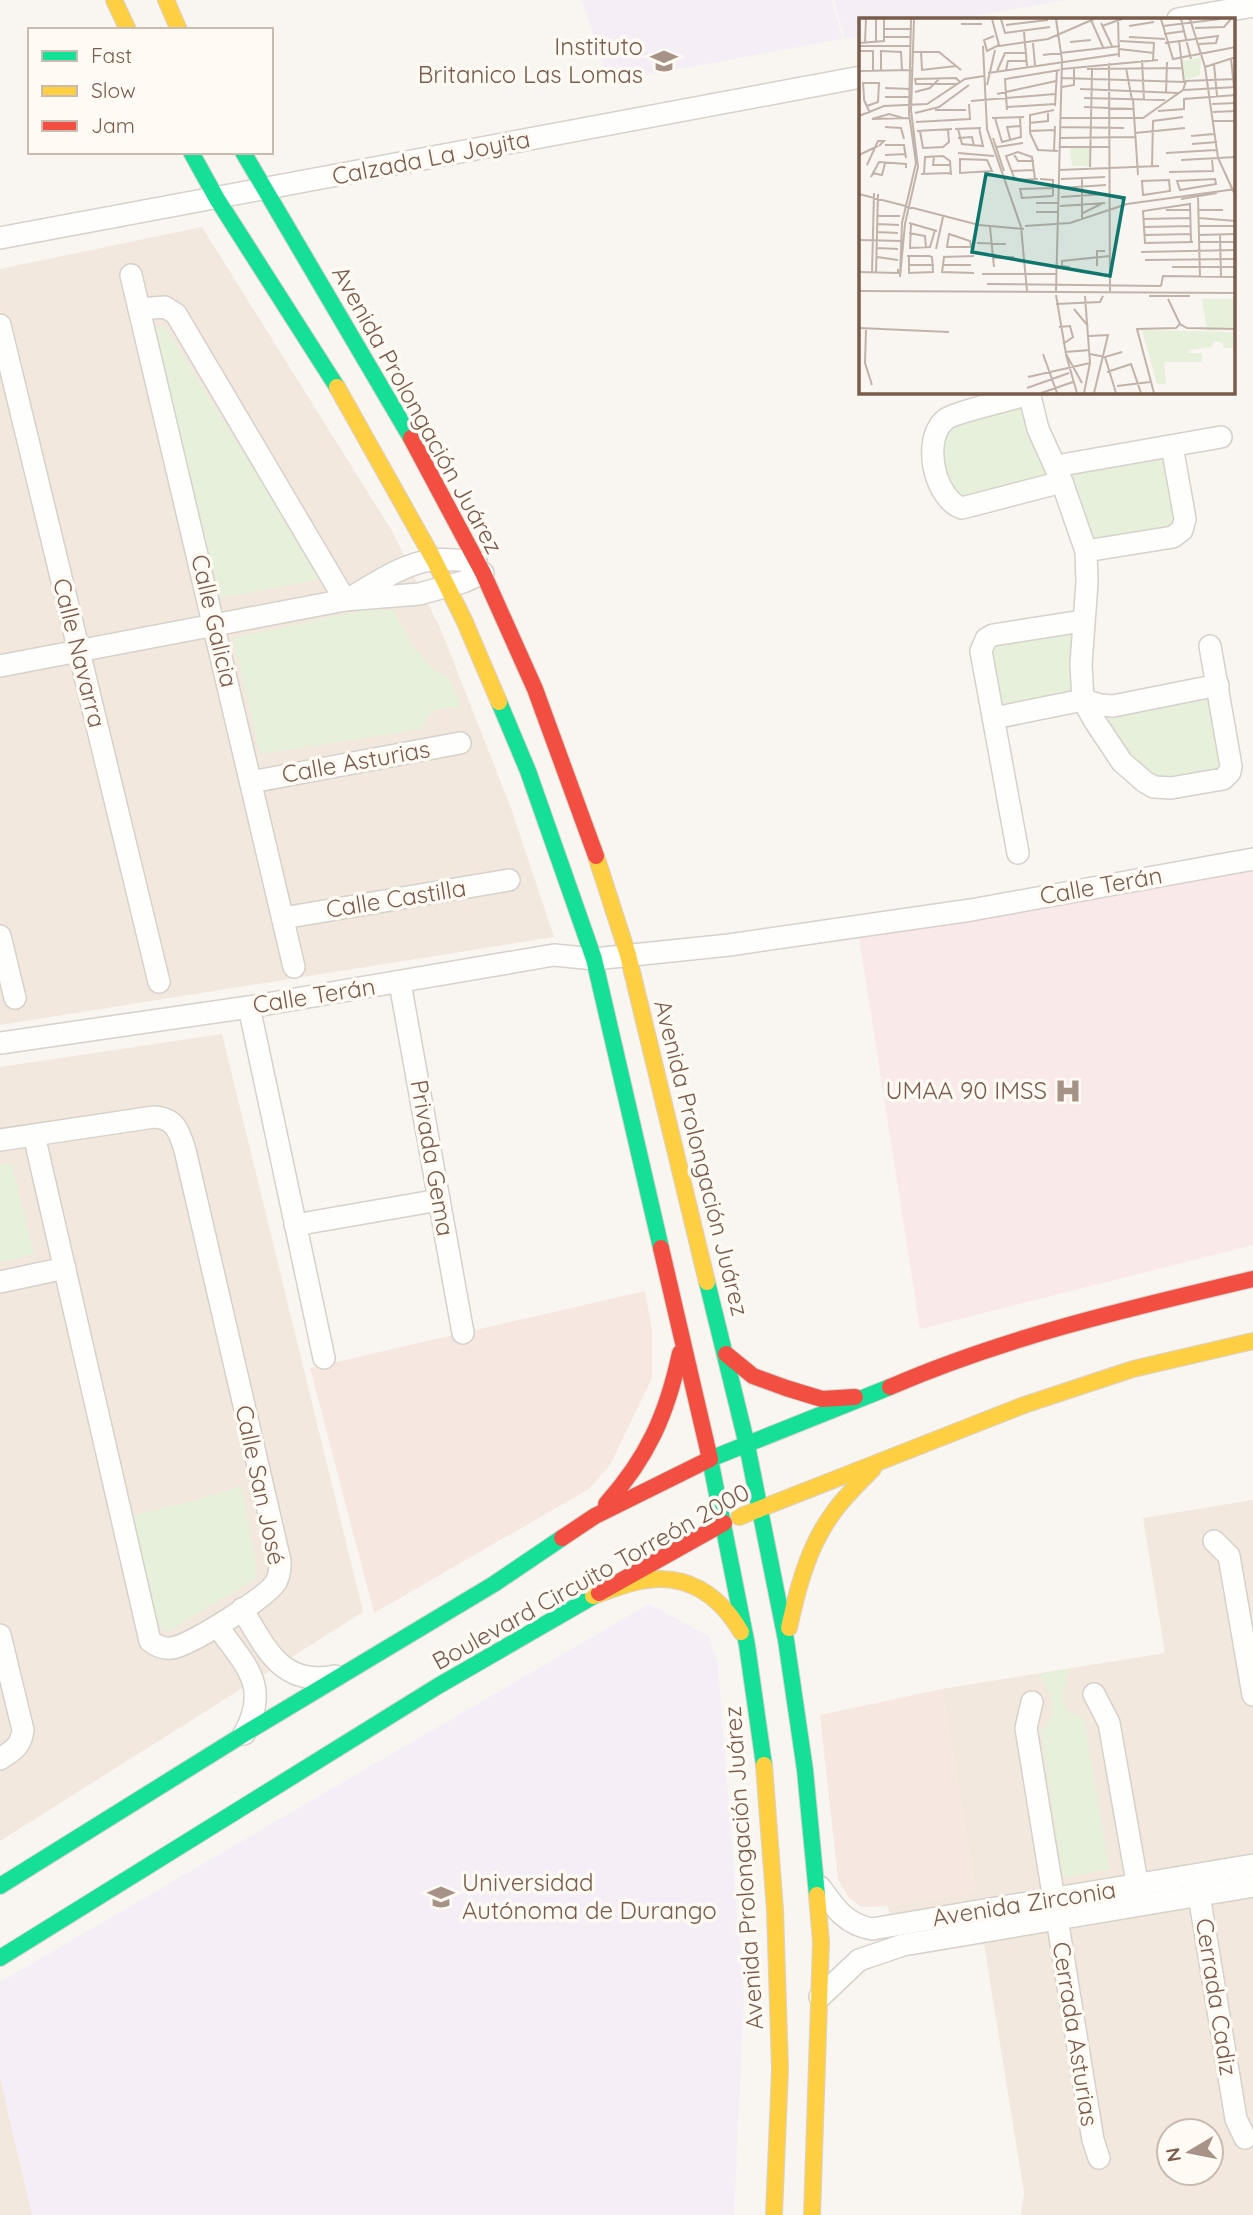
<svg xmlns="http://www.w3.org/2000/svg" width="1253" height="2215" viewBox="0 0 1253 2215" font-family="Quicksand,sans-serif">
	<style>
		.residential { fill: #f2e8de; fill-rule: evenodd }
		.commercial { fill: #f6e8e1 }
		.education { fill: #f6eef6 }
		.medical { fill: #fae9e9 }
		.green { fill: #e7f0db }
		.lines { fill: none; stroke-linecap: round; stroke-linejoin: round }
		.street-casing { stroke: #d7d1cb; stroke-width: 24 }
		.fast-casing { stroke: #d9d2cb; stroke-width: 18 }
		.slow-casing { stroke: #d9d2cb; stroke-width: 18 }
		.jam-casing { stroke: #d9d2cb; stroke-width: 18 }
		.street { stroke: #fefefd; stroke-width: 21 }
		.fast { stroke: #16e098; stroke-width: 16 }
		.slow { stroke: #ffcf43; stroke-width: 16 }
		.jam { stroke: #f24e42; stroke-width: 16 }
		.labels { text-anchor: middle; stroke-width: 7; stroke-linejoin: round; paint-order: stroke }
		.poi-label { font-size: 24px; fill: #7a5c4d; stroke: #fffaf3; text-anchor: end }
		.street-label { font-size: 24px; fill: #7a5c4d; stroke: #fffaf3 }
		.inset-road { fill: none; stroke: #c2b3aa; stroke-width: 2 }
		.view { fill: #0f766e; fill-opacity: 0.15; stroke: #0f766e; stroke-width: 3.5 }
		.inset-edge { fill: none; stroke: #7a5c4d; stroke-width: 3.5 }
	</style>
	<rect width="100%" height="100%" fill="#f9f5f0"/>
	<g class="residential">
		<polygon points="202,227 392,531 441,630 511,808 554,937 0,1025 0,269"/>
		<polygon points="222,1034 363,1612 0,1841 0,1067"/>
		<path d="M1253,1500v715h-232l3,-22 -40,-249 -87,14 -9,-52 87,-14 -33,-203 223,-36 -22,-135zM1169,2131h42v42h-42z"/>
		<polygon points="0,2077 32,2215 0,2215"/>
	</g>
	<g class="commercial">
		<polygon points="645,1291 652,1330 652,1378 610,1465 589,1489 374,1613 310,1368"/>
		<polygon points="942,1689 975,1892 888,1906 861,1907 849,1898 838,1879 820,1715"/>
	</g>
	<g class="education">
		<polygon points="582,0 832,0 842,39 609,82"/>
		<polygon points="834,0 1067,0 957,19 861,19 861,36 845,39"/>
		<polygon points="649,1604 709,1636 718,1664 744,1998 734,2215 32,2215 0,2077 0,1982"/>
	</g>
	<polygon class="medical" points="1253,866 1253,1245 920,1329 859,937"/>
	<g class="green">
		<polygon points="164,325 322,579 220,598 153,328"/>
		<polygon points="1027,398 1057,479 954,501 937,461 951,421"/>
		<polygon points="1169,451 1178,528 1088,548 1063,470"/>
		<path d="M370,609l23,1 20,36 18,21 19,13 11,27c-21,0 -31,0 -39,22l-162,25 -27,-116z"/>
		<polygon points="1079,625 1079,697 997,714 988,643"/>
		<polygon points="1214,690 1225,772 1168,785 1125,758 1096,709"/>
		<polygon points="12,1164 34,1254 0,1262 0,1165"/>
		<polygon points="241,1486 256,1564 255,1579 167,1632 156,1623 129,1516 190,1502"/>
		<path d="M1069,1669l-6,28 4,13 17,9 25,150 -46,9 -22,-148c21,-18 10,-37 -3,-56z"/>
	</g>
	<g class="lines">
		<g class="street-casing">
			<g id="street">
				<polyline points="1178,19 1253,6"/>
				<polyline points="0,238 861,77"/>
				<polyline points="131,275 294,967"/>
				<polyline points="139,309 165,307 176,314 345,600"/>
				<polyline points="0,325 159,982"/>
				<polyline points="1029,392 1038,429 1062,482 1086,551 1087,583 1081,664 1083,700 1094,720 1122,762 1145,782 1154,787 1171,788 1223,779 1230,772 1231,766 1210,646"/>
				<path d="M1029,394c-15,5 -74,18 -83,25 -16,13 -15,38 -10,56 4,13 13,29 26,33l100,-26"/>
				<polyline points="1056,466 1221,437"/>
				<polyline points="1086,551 1173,537 1182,530 1185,519 1172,446"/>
				<path d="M350,598c26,-15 51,-33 81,-38 14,-2 30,1 45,1"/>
				<polyline points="0,666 345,600 419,594 463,582 483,573"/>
				<polyline points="994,718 1083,700 1101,705 1113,706 1218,685"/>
				<polyline points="251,782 460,743"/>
				<polyline points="1018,853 981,651 986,639 993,635 1082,621"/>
				<polyline points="283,918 509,880"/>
				<polyline points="0,936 15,998"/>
				<polyline points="400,983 463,1333"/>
				<polyline points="249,1007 324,1358"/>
				<polyline points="0,1043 249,1007 554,955 594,959 729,945 971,910 1253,859"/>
				<path d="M0,1140l154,-23c21,1 25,14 31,33l95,411c0,7 0,14 -4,21 -10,16 -80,59 -100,65 -9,3 -18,0 -26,-6l-116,-506"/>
				<polyline points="295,1225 439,1200"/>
				<polyline points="0,1282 65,1268"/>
				<polyline points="1214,1541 1229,1556 1253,1695"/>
				<path d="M242,1609c24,39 39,78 93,67"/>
				<path d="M218,1627c27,38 53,59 26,107"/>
				<path d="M0,1635l23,95c-2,16 -9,20 -23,29"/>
				<polyline points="1094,1694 1109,1723 1140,1899"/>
				<polyline points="1032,1702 1026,1728 1093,2140 1099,2158"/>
				<polyline points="1197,1883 1236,2119 1245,2138"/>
				<path d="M820,1887c15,21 25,37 52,42l381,-64"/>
				<polyline points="820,1997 859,1960 903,1945 1253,1886"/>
			</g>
		</g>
		<g class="fast-casing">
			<g id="fast">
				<polyline points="191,152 217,199 337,387"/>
				<polyline points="243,152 411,438"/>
				<polyline points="499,702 528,771 594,959 661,1248"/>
				<polyline points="707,1282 747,1445"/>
				<polyline points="747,1445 786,1640 805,1770 817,1895"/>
				<polyline points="764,1765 747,1645 710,1459 890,1387"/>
				<polyline points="0,1886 244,1734 494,1584 562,1538"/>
				<polyline points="0,1958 438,1686 599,1593"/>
			</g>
		</g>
		<g class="slow-casing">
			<g id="slow">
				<polyline points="114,0 128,30"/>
				<polyline points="166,0 179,30"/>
				<polyline points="337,387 434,560 464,620 499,702"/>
				<polyline points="596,856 628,955 707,1282"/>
				<polyline points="739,1517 1024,1405 1133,1369 1253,1341"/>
				<path d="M593,1596c16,-5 31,-12 48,-15 44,-9 78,13 100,51"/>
				<path d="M789,1628c9,-41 19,-81 44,-115 11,-16 26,-30 40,-44"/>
				<polyline points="764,1765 775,1910 780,2069 774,2215"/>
				<polyline points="812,2215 821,1942 817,1895"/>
			</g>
		</g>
		<g class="jam-casing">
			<g id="jam">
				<polyline points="411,438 483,573 535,689 596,856"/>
				<polyline points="726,1354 753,1376 786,1388 822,1399 855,1397"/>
				<path d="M890,1387c115,-50 240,-79 363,-108"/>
				<path d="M606,1504c42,-47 61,-90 74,-151"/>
				<polyline points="562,1538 595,1516 710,1459 661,1248"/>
				<polyline points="599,1593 724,1523"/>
			</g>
		</g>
		<use href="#street" class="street"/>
		<use href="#fast" class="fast"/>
		<use href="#slow" class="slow"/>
		<use href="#jam" class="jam"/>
	</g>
	<defs>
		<g id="school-bare" transform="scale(2.1)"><path d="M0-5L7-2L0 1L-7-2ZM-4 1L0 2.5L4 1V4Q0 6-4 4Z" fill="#a69286" stroke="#fffaf3" stroke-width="2.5" paint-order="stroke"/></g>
		<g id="hospital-bare" transform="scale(2.1)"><path d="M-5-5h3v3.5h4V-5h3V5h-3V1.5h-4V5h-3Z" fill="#a69286" stroke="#fffaf3" stroke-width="2.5" paint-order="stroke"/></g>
		<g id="university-bare" transform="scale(2.1)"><path d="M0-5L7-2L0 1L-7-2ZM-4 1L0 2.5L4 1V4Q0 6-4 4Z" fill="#a69286" stroke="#fffaf3" stroke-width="2.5" paint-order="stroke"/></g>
	</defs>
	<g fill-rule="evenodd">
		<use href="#school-bare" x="664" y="61"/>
		<use href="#hospital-bare" x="1068" y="1091"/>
		<use href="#university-bare" x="441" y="1897"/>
	</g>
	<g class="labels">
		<g class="poi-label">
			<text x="643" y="55">Instituto<tspan x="643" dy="28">Britanico Las Lomas</tspan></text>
			<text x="1047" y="1099">UMAA 90 IMSS</text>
			<text x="462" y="1891" text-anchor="start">Universidad<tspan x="462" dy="28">Autónoma de Durango</tspan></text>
		</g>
		<g class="street-label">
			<text transform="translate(431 158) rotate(-11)" y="8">Calzada La Joyita</text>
			<text transform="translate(417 410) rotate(61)" y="8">Avenida Prolongación Juárez</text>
			<text transform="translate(214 621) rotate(77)" y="8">Calle Galicia</text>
			<text transform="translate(79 653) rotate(76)" y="8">Calle Navarra</text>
			<text transform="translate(356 762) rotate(-10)" y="8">Calle Asturias</text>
			<text transform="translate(1101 886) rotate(-10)" y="8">Calle Terán</text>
			<text transform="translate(396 899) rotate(-9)" y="8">Calle Castilla</text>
			<text transform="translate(314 996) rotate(-9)" y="8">Calle Terán</text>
			<text transform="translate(432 1158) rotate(80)" y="8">Privada Gema</text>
			<text transform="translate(701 1158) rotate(76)" y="8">Avenida Prolongación Juárez</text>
			<text transform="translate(260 1485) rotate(78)" y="8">Calle San José</text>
			<text transform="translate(591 1577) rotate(-29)" y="8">Boulevard Circuito Torreón 2000</text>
			<text transform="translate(744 1868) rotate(-94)" y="8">Avenida Prolongación Juárez</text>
			<text transform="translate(1024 1904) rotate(-9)" y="8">Avenida Zirconia</text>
			<text transform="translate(1216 1997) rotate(81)" y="8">Cerrada Cadiz</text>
			<text transform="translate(1075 2034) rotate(81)" y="8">Cerrada Asturias</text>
		</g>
	</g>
	<g transform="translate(859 18)">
		<rect width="376" height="376" fill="#f9f5f0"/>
		<path d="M342,39l-1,18 -15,5 -2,-19zM211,130h20l-1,18h-17zM343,281h33v29l-28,3zM283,312l93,2v16h-12v-5l-9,-2 -2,6 -23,3 -1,3h14v9h-38l2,22h-9z" fill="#e7f0db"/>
		<path class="inset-road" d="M52,1l-2,95 7,49 -14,60 -2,54 5,-53 13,-57 -7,-57 3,-91M133,1l7,26 -12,6 -3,-11 10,-4M142,1l4,14 45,-6M259,1l1,38M302,1l12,40 63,-12M322,1l10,40M331,1l15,48 13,91 18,39M232,2l12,27M242,5l11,23M102,6h21M147,7l42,-5M243,8l20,-7M270,8l25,-4M304,8l57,-7M336,10l29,-1 7,-8M25,11h28M165,14l3,34M305,16l21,-3M25,19h27M270,19l36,2M261,23l34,2 -1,17M6,24l1,-23M17,24v-23M211,24l21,-2M0,25l25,-2v-22M174,25l2,22M306,25l53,-7 -2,7 -17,1M0,28h52M124,28l4,83 34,98 6,64M140,28l49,-7 46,-20M260,31l35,4M0,33h14v20M54,34h26l22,18M62,34l1,18 34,-4M184,37l77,-9M372,41l3,28M283,42l2,40M250,45l1,228M355,46l3,32M346,49l31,-10M267,50l6,32M203,51l96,-9M228,51l96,-1M147,52l2,-9h19M0,53l53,-1M22,53v-20l20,1 1,18M138,53l8,-18h21M129,55l131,-19M203,60l122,4 -5,-42M326,63l51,-2M98,66h-41l-1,-5 41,-1 4,4M128,67l8,-35M203,69l12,-2v-18M26,70l25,1M221,71l98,4M325,72l52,-3M56,74l15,-4 9,-9M307,75l1,-31M138,76l59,-13M26,79h25M225,80l81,2M274,82l5,75M112,83l84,-7M353,86l24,-1M8,88l11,-4 1,-19h-16l1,14v3l6,13M196,88l2,-36M148,89l48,-3M225,89l50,2M76,92h31M148,92l-2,-31 55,-9M195,92l-24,5v18l8,17 20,1M299,93l26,-2v-10l52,-4M354,94l23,-1M56,95l24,-6 30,-22M0,98l25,-10 43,-2 38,-25 19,-3M44,100l-14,-4 -17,5 37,-1M133,100l32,-1M136,100l7,24 19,-5 -1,-20M202,100h82l40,-28 3,-9M353,103h24M57,104l54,-3 -1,-15M170,105l19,-2v-8M26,109l16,1 3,11M201,109l64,1M96,111l26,-1M99,111l4,15 21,2 -4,-18M58,113l35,-2M61,113l3,17 20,-1 6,-5 -1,-13M170,113l25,-1M276,115l50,-5M332,118l23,-2M99,120l14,-1 2,9M134,120l11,33M201,120l76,-1M151,121l-3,-12 14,-1M333,126l25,-2M26,127h19l2,13M138,129l26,-4M200,129h50M195,133l1,-25M99,135l36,3M154,135l5,8h16M307,135l50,-3M0,137l19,-9M26,137l21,-1M75,139l-1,8h17M101,141l27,1 5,11 -32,2zM322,142l55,-3M8,147l11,-24h6l-5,5M293,148l1,-45 30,-4M231,149l2,-97M200,152l100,-4M152,153l23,-1M310,154l44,-1 -1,-12M13,155l10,2 3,-12M62,156l29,-1M65,156l1,-17 18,-1 7,5 1,14M12,159l8,-15 27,2v4M223,160v41M176,161l-3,-22 -14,-5 -12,4 9,24 23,-1M181,161l13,1v15l-1,1 -30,2 -2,-9 33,-1M202,161l44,-2M356,161l1,5 -36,6 -3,-9zM310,162l1,11 -27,4 -1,-14zM202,170l45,-3M0,176l120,31 45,4M339,178l2,81M202,179l45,-3M322,181l36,-6M177,185h22M201,188l45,-3M307,192h25M339,192h25M177,194h22M224,195l20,-10M19,198h22M340,200l37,3M284,201l48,-1M50,205l28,8M52,205l-1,25 20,-1 5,-17M18,206l22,1M166,208l45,-3 57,-19 109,-15M340,208h37M131,209l4,40M285,209l47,-1M18,214l21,1M50,215l16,3 1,12M90,216l21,7 1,6h-24zM361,216l1,42M285,217l47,-1M340,217l37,-1M0,222l44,1M332,224l-1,-38 -47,7 2,32 48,-1M340,224h37M118,225l29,1M18,230l21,1M77,231l7,-32M282,234l95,-2M48,238h22l3,1 1,15 -24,1v-17M115,238l-30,1 -2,15 32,1M18,239l21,3M133,240l22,-1M286,242l91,-1M50,247h25M83,247h29M238,248v-15h8M211,249l-8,-1v-5l48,-5M313,249h64M0,254l39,1v-4M13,255l2,-80M17,255l2,-79M123,256h74M128,266l174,2M302,268l2,-10 73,1M0,273l377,2M197,273l6,-231 -6,-41M197,277l10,59 16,29M290,278h41M309,281l12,25 7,4 49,1M197,286l44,-2 3,-6M215,291l14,17M200,309l11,-1 3,11 -10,7M0,310l90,4M7,312l-1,33 7,22M230,318l19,-1 -14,58M206,334l25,-2M184,336l14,39M231,336l15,3 17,-5M207,337l11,38M246,339l11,36M248,354l24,-8 10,29M169,359l62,-14M258,368l33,-4M168,370l42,-15M182,375l32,-11M225,375l6,-30 -5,-67M295,375l-17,-64 39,-1 4,-4"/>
		<path class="view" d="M127,156l138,24 -14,78 -138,-24z"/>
		<rect width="376" height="376" class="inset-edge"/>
	</g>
	<rect x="28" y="28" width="245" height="126" fill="#fffaf3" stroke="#cabbb1" stroke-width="2"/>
	<rect x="42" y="51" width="35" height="10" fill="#16e098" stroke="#cabbb1" stroke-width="2"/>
	<text x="91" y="63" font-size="21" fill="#7a5c4d">Fast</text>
	<rect x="42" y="86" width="35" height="10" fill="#ffcf43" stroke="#cabbb1" stroke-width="2"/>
	<text x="91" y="98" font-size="21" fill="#7a5c4d">Slow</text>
	<rect x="42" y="121" width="35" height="10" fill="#f24e42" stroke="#cabbb1" stroke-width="2"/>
	<text x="91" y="133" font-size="21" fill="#7a5c4d">Jam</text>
	<g transform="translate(1190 2152) rotate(260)"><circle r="33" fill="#fffaf3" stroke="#cabbb1" stroke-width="2"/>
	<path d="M0-5L12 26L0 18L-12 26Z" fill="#a69286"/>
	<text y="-10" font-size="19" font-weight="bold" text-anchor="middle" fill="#7a5c4d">N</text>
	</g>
</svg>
